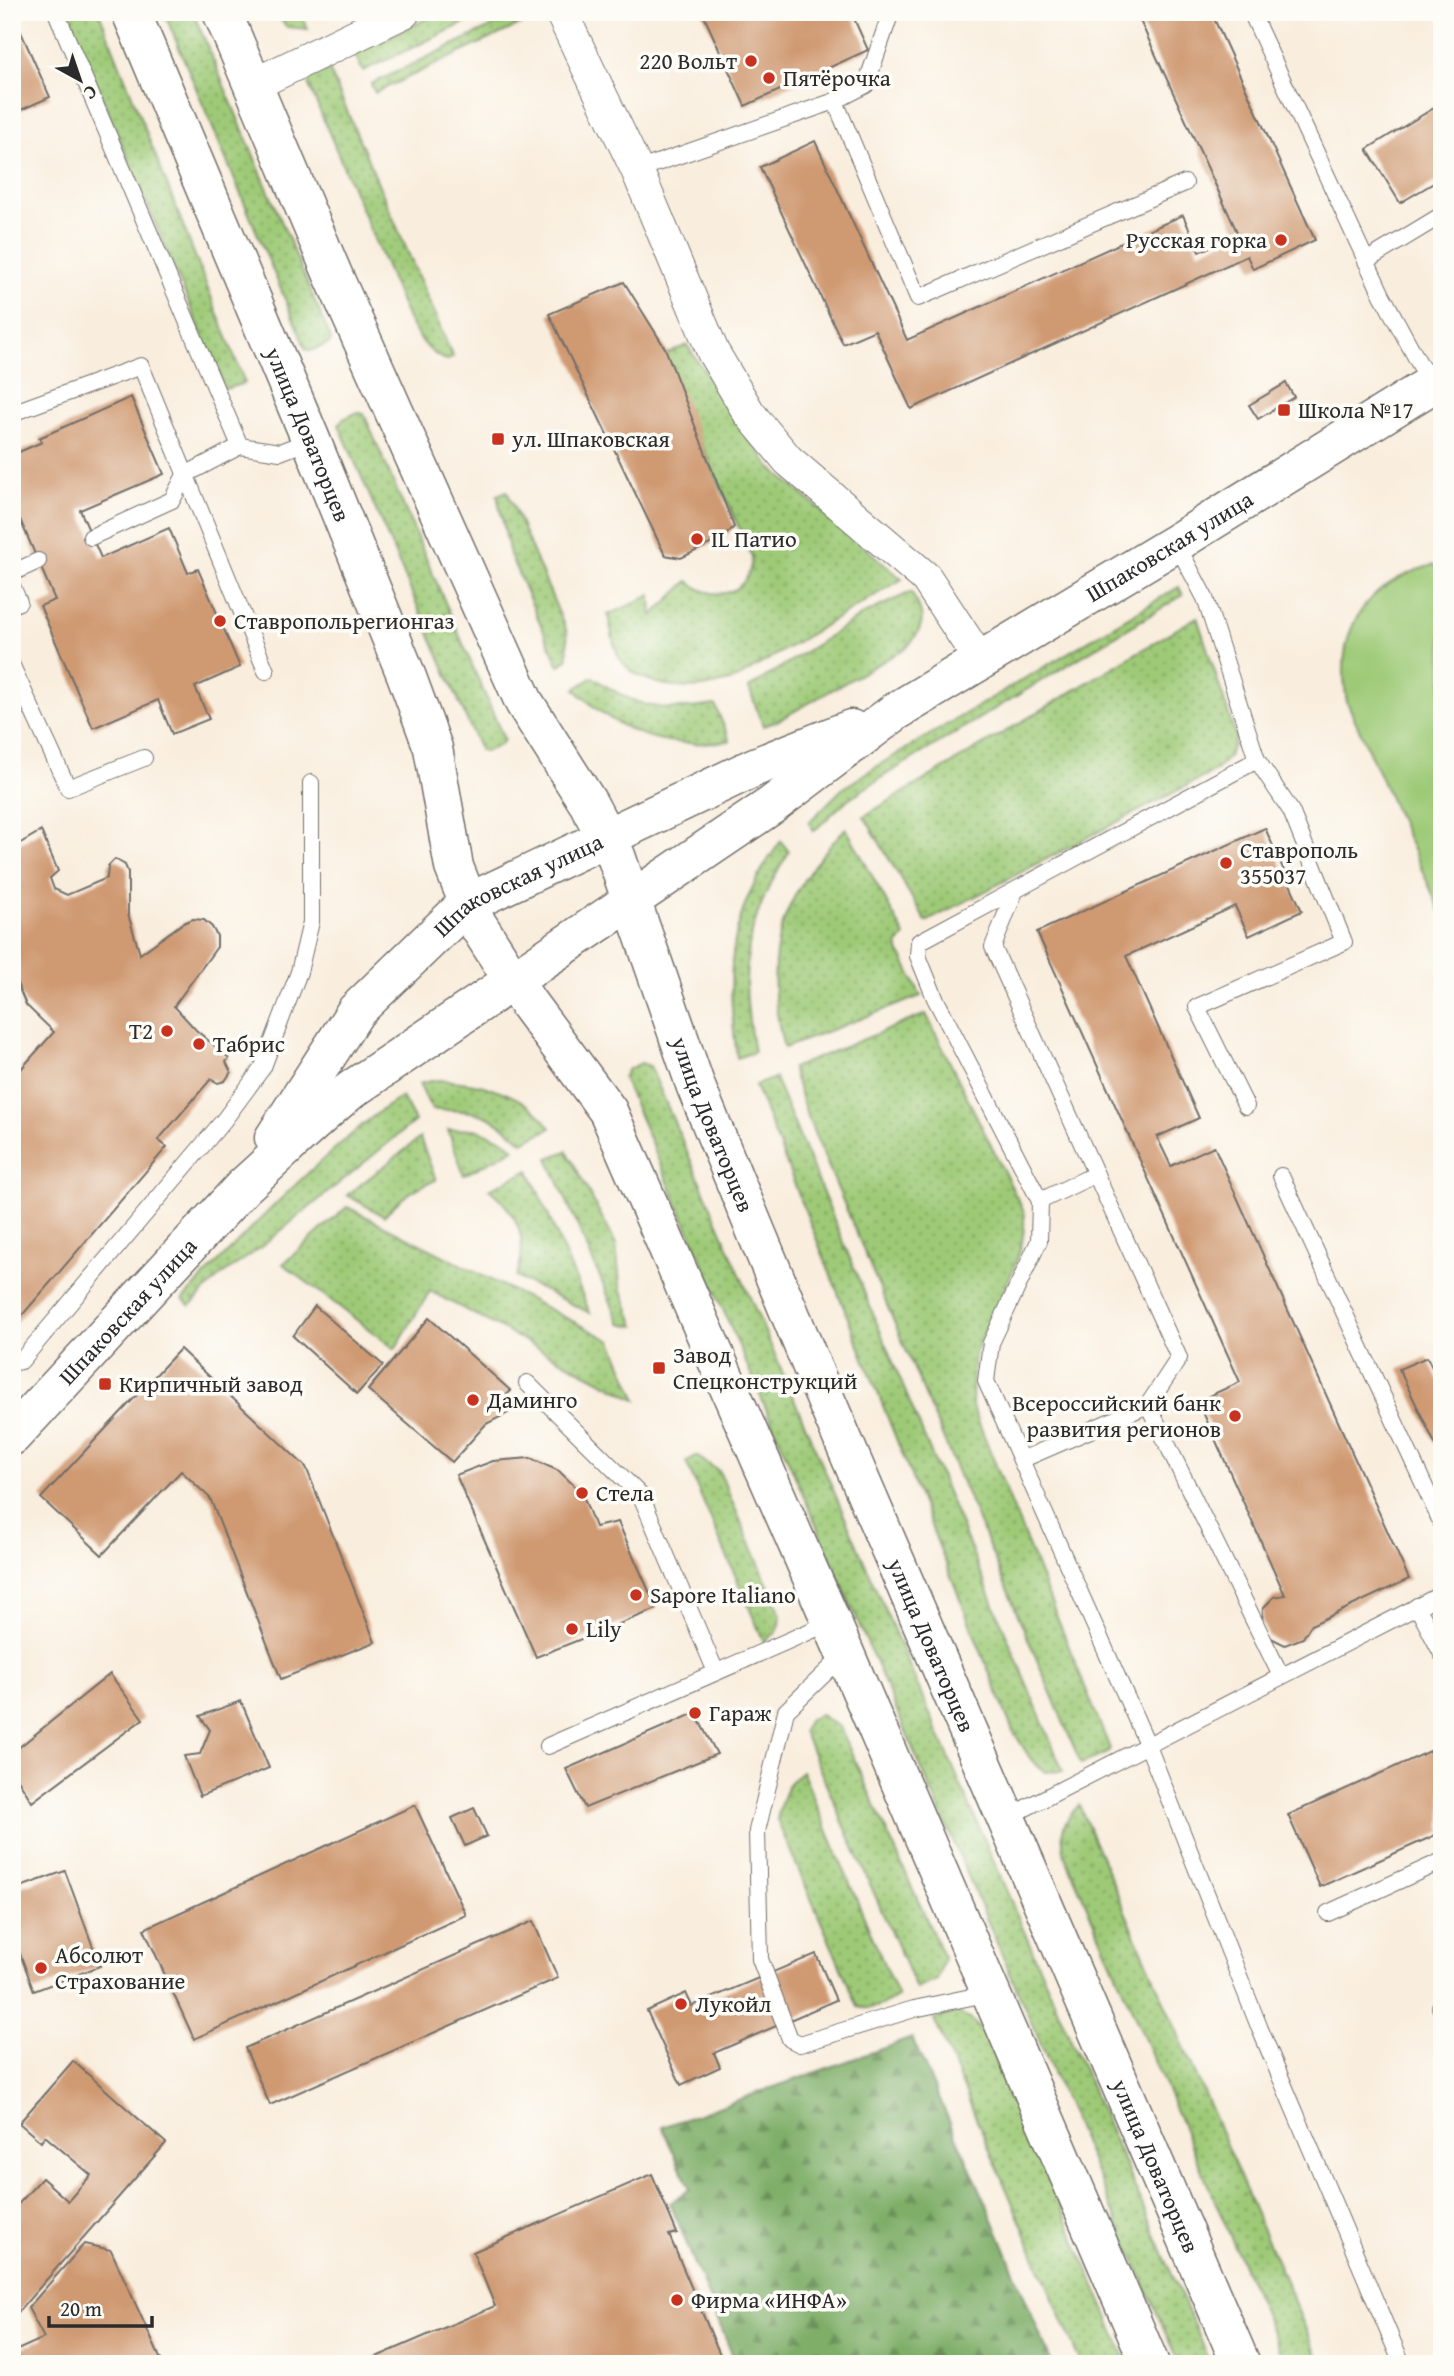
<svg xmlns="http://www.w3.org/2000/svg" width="1454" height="2376" viewBox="0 0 1454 2376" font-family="'Gentium Book Plus',serif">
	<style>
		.grass { fill: url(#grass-dots); stroke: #647a51; stroke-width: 2 }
		.forest { fill: url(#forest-firs); stroke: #546c4a; stroke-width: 2 }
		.garden { fill: #9eca77; stroke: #647a51; stroke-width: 2 }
		.building { fill: #cf9971 }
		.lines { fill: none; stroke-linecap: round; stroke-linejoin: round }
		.lane-casing { stroke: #736f6a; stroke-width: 18 }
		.street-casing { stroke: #736f6a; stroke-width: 34 }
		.secondary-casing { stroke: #736f6a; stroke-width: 41 }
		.primary-casing { stroke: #736f6a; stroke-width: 41 }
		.lane { stroke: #fff; stroke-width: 16 }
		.street { stroke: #fff; stroke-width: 32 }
		.secondary { stroke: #fff; stroke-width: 38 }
		.primary { stroke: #fff; stroke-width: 38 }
		.poi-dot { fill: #c8321e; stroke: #fdfcf7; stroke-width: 2.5 }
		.labels { text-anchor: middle; stroke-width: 7; stroke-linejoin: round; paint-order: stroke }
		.poi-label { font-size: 23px; fill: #2b2b2b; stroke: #fdfcf7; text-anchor: start }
		.street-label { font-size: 23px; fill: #2b2b2b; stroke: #fdfcf7 }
	</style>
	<defs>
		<pattern id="grass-dots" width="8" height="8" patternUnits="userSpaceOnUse" patternTransform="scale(1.75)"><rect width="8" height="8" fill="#9eca77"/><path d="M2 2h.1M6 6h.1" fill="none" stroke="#81a462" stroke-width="1.8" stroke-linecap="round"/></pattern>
		<pattern id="forest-firs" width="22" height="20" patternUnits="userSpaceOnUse" patternTransform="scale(1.75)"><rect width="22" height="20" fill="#7eae68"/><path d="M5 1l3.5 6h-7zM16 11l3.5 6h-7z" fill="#678e56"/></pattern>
	</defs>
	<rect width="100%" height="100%" fill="#fdfcf7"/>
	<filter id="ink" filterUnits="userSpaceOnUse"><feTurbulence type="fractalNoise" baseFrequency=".0143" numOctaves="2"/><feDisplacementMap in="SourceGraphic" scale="14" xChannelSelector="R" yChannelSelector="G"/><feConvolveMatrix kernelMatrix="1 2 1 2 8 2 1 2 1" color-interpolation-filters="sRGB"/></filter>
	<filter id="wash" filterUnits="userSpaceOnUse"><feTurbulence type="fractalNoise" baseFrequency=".00686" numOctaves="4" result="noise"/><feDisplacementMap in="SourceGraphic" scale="28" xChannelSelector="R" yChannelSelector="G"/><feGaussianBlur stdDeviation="1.57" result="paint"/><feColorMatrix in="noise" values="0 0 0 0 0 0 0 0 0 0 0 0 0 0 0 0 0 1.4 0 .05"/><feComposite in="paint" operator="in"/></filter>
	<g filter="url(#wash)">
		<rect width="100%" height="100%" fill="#f9eede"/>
		<g class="grass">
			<polygon points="66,12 99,12 245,383 225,389"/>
			<polygon points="164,12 193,12 331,339 330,343 311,351 306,349"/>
			<polygon points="274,12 300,12 308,29 287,27"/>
			<polygon points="441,12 488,12 363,71 354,53"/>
			<polygon points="522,12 534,12 536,17 375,93 371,84"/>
			<path d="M325,60l128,297 -5,3c-18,-3 -32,-26 -40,-41l-100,-236 6,-15z"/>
			<path d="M687,345l83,122 132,112 -168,101c-11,2 -21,6 -32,7 -26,3 -69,-5 -83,-30 -6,-11 -8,-29 -11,-42l43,-20 1,21 36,-35c27,23 62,14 64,-24l-90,-201z"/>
			<polygon points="358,412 364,414 504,739 502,744 485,752 480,750 339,425 343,419"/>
			<polygon points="507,491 567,632 568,658 559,666 510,555 497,495"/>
			<polygon points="1179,587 1183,595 884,776 847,800 814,831 809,822 841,790 877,766"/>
			<path d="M911,592c15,25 15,34 -5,56l-129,73 -14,5 -14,-38 115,-74z"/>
			<polygon points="1197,617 1236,737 1229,756 1215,771 926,922 864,816"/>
			<path d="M593,677c43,31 70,36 122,28l15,36c-64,9 -110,-6 -155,-52z"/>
			<path d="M846,828l59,108 -8,10 24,50 -137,52c-24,-93 -4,-152 62,-220z"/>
			<path d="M781,841l8,11c-46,72 -50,118 -35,200l-17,6c-11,-88 -11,-143 44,-217z"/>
			<path d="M926,1014l97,196c9,42 -33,102 -47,142 -5,16 -3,38 -4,54l138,343 -2,4 -27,11 -274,-648 -15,-48z"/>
			<polygon points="641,1063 650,1066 1211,2364 1179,2364 623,1078 627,1070"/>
			<polygon points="775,1078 1063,1771 1044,1772 1030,1758 1012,1729 755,1085"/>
			<path d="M436,1080c44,2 88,11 115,48l-28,14c-32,-29 -47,-33 -91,-32l-13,-26z"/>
			<path d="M402,1097l13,24 -159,130 -37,26 -29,29 -7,-7c47,-50 94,-99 146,-145 23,-20 46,-42 73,-57z"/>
			<polygon points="475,1129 504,1140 514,1149 464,1175 448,1130"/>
			<path d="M420,1138l16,42c-22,8 -37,19 -52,36l-37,-21z"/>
			<polygon points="567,1151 616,1244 620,1285 635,1326 620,1323 548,1158"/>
			<path d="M529,1170l61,143 -74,-36c14,-37 2,-64 -27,-88z"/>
			<polygon points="347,1207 612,1341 637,1400 430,1291 395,1349 283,1264"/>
			<polygon points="696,1456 719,1471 781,1615 777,1632 764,1642 686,1462"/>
			<polygon points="821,1715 840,1728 944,1958 937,1980 916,1989 803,1731 809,1719"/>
			<path d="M802,1771l96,226c-13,7 -25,14 -40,10l-81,-187c4,-19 8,-36 25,-49z"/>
			<path d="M1079,1805l242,559h-35l-221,-508c-5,-25 -4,-32 14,-51z"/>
			<polygon points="957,2013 972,2020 992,2044 1128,2364 1081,2364 934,2019"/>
		</g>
		<polygon class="forest" points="912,2038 987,2205 1052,2364 736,2364 670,2203 690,2189 662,2127"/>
		<path class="garden" d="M1433,565h9v350l-95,-213c-13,-71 16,-118 86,-137z"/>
		<g id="blocks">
			<g class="building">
				<polygon points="12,12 50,97 12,114"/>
				<polygon points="702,12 851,12 868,50 745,106"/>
				<polygon points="1136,12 1211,12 1315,240 1253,269 1247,256 911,409 875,330 843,344 760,167 815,141 907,340 1183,215 1199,252 1238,234"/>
				<polygon points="1442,103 1442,178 1400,203 1367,149"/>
				<polygon points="624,282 665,348 734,527 723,538 681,558 665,555 549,314"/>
				<polygon points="1286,383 1294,397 1258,419 1249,405"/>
				<polygon points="131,397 164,474 80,510 101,558 169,528 188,573 198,569 240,667 195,687 209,719 172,734 158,700 93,728 40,606 55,600 12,501 12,496 17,494 12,484 12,455 42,442 39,438"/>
				<polygon points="1265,828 1302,911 1249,936 1235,906 1126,956 1199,1118 1157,1137 1171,1166 1214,1146 1409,1579 1311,1625 1303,1638 1285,1645 1269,1637 1262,1623 1263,1608 1274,1597 1285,1595 1198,1401 1240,1382 1037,932"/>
				<polygon points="41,831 58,871 50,878 54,889 67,895 107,878 108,866 115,859 125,865 128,872 128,914 140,954 183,923 193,919 204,920 212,927 217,936 217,947 174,1006 196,1030 229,1058 226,1062 231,1072 225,1081 218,1083 211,1079 158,1140 167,1147 12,1327 12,1079 54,1032 26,1005 12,972 18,965 12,953 12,848"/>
				<polygon points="315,1306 383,1365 357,1394 293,1336"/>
				<polygon points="429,1318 511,1391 499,1401 508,1413 486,1424 452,1462 368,1390"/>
				<polygon points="180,1349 306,1467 375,1642 281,1679 210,1498 181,1471 102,1555 41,1498"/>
				<polygon points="1427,1357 1442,1388 1442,1451 1439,1452 1399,1369"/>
				<polygon points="530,1458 559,1471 582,1493 595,1527 618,1522 657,1609 536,1657 456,1475 493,1461"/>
				<polygon points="110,1674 143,1719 32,1802 12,1770 12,1753"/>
				<polygon points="241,1701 269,1768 200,1796 184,1756 200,1754 210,1730 200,1716"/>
				<polygon points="695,1713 717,1754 585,1808 566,1769"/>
				<polygon points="1439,1747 1442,1753 1442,1832 1320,1887 1288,1815"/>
				<polygon points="415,1805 466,1915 194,2039 144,1929"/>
				<polygon points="474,1808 487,1836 465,1846 452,1818"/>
				<polygon points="65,1871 100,1966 34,1991 12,1932 12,1890"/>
				<polygon points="533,1921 558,1978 270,2105 245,2048"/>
				<polygon points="816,1954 836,2000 714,2053 720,2067 681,2085 647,2011 686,1993 692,2006"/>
				<polygon points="73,2061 166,2143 12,2319 12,2211 42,2178 68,2201 91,2175 45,2136 41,2142 19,2123"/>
				<polygon points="652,2174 677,2233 669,2235 724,2364 360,2364 495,2306 473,2252"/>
				<polygon points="84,2244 111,2250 161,2360 153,2364 21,2364 15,2351 44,2338 28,2308"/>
			</g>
		</g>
	</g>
	<g filter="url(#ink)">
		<use href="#blocks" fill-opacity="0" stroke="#736f6a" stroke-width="2"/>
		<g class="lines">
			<g class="lane-casing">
				<g id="lane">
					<polyline points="56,12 240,446 280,452 311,440"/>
					<polyline points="1251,12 1382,295 1431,385"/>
					<polyline points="835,101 918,298 1185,183"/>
					<polyline points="637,170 835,101 866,85 891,12"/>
					<polyline points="1366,261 1442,215"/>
					<polyline points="12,413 141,366 266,671"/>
					<polyline points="91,537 172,500 185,475 240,446"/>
					<polyline points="1176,543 1205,598 1257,760 1291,811 1344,942 1197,1007 1246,1106"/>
					<polyline points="12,573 38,561"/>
					<polyline points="12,586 19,602 12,605"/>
					<polyline points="12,666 68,788 144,758"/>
					<polyline points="1257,760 919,942 918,956 935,998 1040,1201 1039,1241 991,1343 986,1381 1148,1746 1260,2029 1402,2364"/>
					<polyline points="1015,891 993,947 1179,1358 1148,1405 1281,1676"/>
					<polyline points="1281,1176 1442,1524"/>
					<polyline points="1040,1201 1096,1174"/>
					<polyline points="12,1363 21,1361 224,1120 263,1067 299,972 311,922 311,783"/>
					<polyline points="527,1383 641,1496 716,1672"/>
					<polyline points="1021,1460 1148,1405"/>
					<polyline points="1417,1606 1442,1654"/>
					<polyline points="845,1654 786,1711 757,1831 760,1959 790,2039 800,2044 914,2009 990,1993"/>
					<polyline points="548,1746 831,1622"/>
					<polyline points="1006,1818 1442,1594"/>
					<polyline points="1328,1913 1442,1861"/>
					<polyline points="1440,2007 1442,2011"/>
				</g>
			</g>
			<g class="street-casing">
				<g id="street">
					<polyline points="561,12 637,170 713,352 749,413 788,460 926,578 981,662"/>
					<polyline points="253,85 404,12"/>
				</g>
			</g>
			<g class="secondary-casing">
				<g id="secondary">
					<path id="s1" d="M274,1138l82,-127 112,-108 287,-136 96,-38"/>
					<path id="s2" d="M12,1436l232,-250c36,-32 70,-66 107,-96l421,-285 123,-93 281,-169 266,-165"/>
				</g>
			</g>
			<g class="primary-casing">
				<g id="primary">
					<path id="s3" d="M131,12l180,428 94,232 28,76 21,119 22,55 51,80 81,109 223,510 319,743"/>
					<path id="s4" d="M222,12l111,263 191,427 64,101 28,53 80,231 126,304 419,973"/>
				</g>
			</g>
			<use href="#lane" class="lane"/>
			<use href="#street" class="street"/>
			<use href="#secondary" class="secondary"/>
			<use href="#primary" class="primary"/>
		</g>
	</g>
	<g class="poi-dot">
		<circle cx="751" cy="61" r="7"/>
		<circle cx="769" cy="78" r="7"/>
		<circle cx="1281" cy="240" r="7"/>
		<rect x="1277" y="403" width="14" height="14" rx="3.5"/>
		<rect x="491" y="432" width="14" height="14" rx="3.5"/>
		<circle cx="697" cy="539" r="7"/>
		<circle cx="220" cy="621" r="7"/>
		<circle cx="1226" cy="863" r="7"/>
		<circle cx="167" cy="1031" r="7"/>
		<circle cx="199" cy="1044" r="7"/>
		<rect x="652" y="1361" width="14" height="14" rx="3.5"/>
		<rect x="98" y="1377" width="14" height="14" rx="3.5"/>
		<circle cx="473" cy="1400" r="7"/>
		<circle cx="1235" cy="1416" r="7"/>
		<circle cx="582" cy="1493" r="7"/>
		<circle cx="636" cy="1595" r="7"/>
		<circle cx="572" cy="1629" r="7"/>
		<circle cx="695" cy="1713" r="7"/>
		<circle cx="41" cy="1968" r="7"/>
		<circle cx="681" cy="2004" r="7"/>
		<circle cx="677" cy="2300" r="7"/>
	</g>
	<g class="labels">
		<g class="poi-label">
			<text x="737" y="69" text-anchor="end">220 Вольт</text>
			<text x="783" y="86">Пятёрочка</text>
			<text x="1267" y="248" text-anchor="end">Русская горка</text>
			<text x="1298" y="418">Школа №17</text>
			<text x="512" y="447">ул. Шпаковская</text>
			<text x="711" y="547">IL Патио</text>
			<text x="234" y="629">Ставропольрегионгаз</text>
			<text x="1240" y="858">Ставрополь<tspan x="1240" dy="26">355037</tspan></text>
			<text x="153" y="1039" text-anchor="end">T2</text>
			<text x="213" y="1052">Табрис</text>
			<text x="673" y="1363">Завод<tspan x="673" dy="26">Спецконструкций</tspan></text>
			<text x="119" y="1392">Кирпичный завод</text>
			<text x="487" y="1408">Даминго</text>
			<text x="1221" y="1411" text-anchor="end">Всероссийский банк<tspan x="1221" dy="26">развития регионов</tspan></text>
			<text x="596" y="1501">Стела</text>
			<text x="650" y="1603">Sapore Italiano</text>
			<text x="586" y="1637">Lily</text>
			<text x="709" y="1721">Гараж</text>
			<text x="55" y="1963">Абсолют<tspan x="55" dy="26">Страхование</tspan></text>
			<text x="695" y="2012">Лукойл</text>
			<text x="691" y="2308">Фирма «ИНФА»</text>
		</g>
		<g class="street-label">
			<text dy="8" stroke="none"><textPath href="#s3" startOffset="458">улица Доваторцев</textPath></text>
			<text dy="8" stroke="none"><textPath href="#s2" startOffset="1468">Шпаковская улица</textPath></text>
			<text dy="8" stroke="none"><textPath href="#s1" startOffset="359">Шпаковская улица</textPath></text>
			<text dy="8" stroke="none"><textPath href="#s4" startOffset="1218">улица Доваторцев</textPath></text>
			<text dy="8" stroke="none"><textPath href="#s2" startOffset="170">Шпаковская улица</textPath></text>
			<text dy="8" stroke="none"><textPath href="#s4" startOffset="1783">улица Доваторцев</textPath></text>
			<text dy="8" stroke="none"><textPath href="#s4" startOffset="2350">улица Доваторцев</textPath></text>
		</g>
	</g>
	<rect width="1454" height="2376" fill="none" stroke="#fdfcf7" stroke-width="42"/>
	<g transform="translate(80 80) rotate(140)" stroke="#fdfcf7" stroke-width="5" paint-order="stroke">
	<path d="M0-5L12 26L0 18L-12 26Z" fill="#2b2b2b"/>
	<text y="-10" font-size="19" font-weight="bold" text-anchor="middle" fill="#2b2b2b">С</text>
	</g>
	<path d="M49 2316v10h103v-10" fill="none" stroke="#2b2b2b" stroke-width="3.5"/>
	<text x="60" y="2316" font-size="21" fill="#2b2b2b" stroke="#fdfcf7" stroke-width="5" paint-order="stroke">20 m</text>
</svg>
